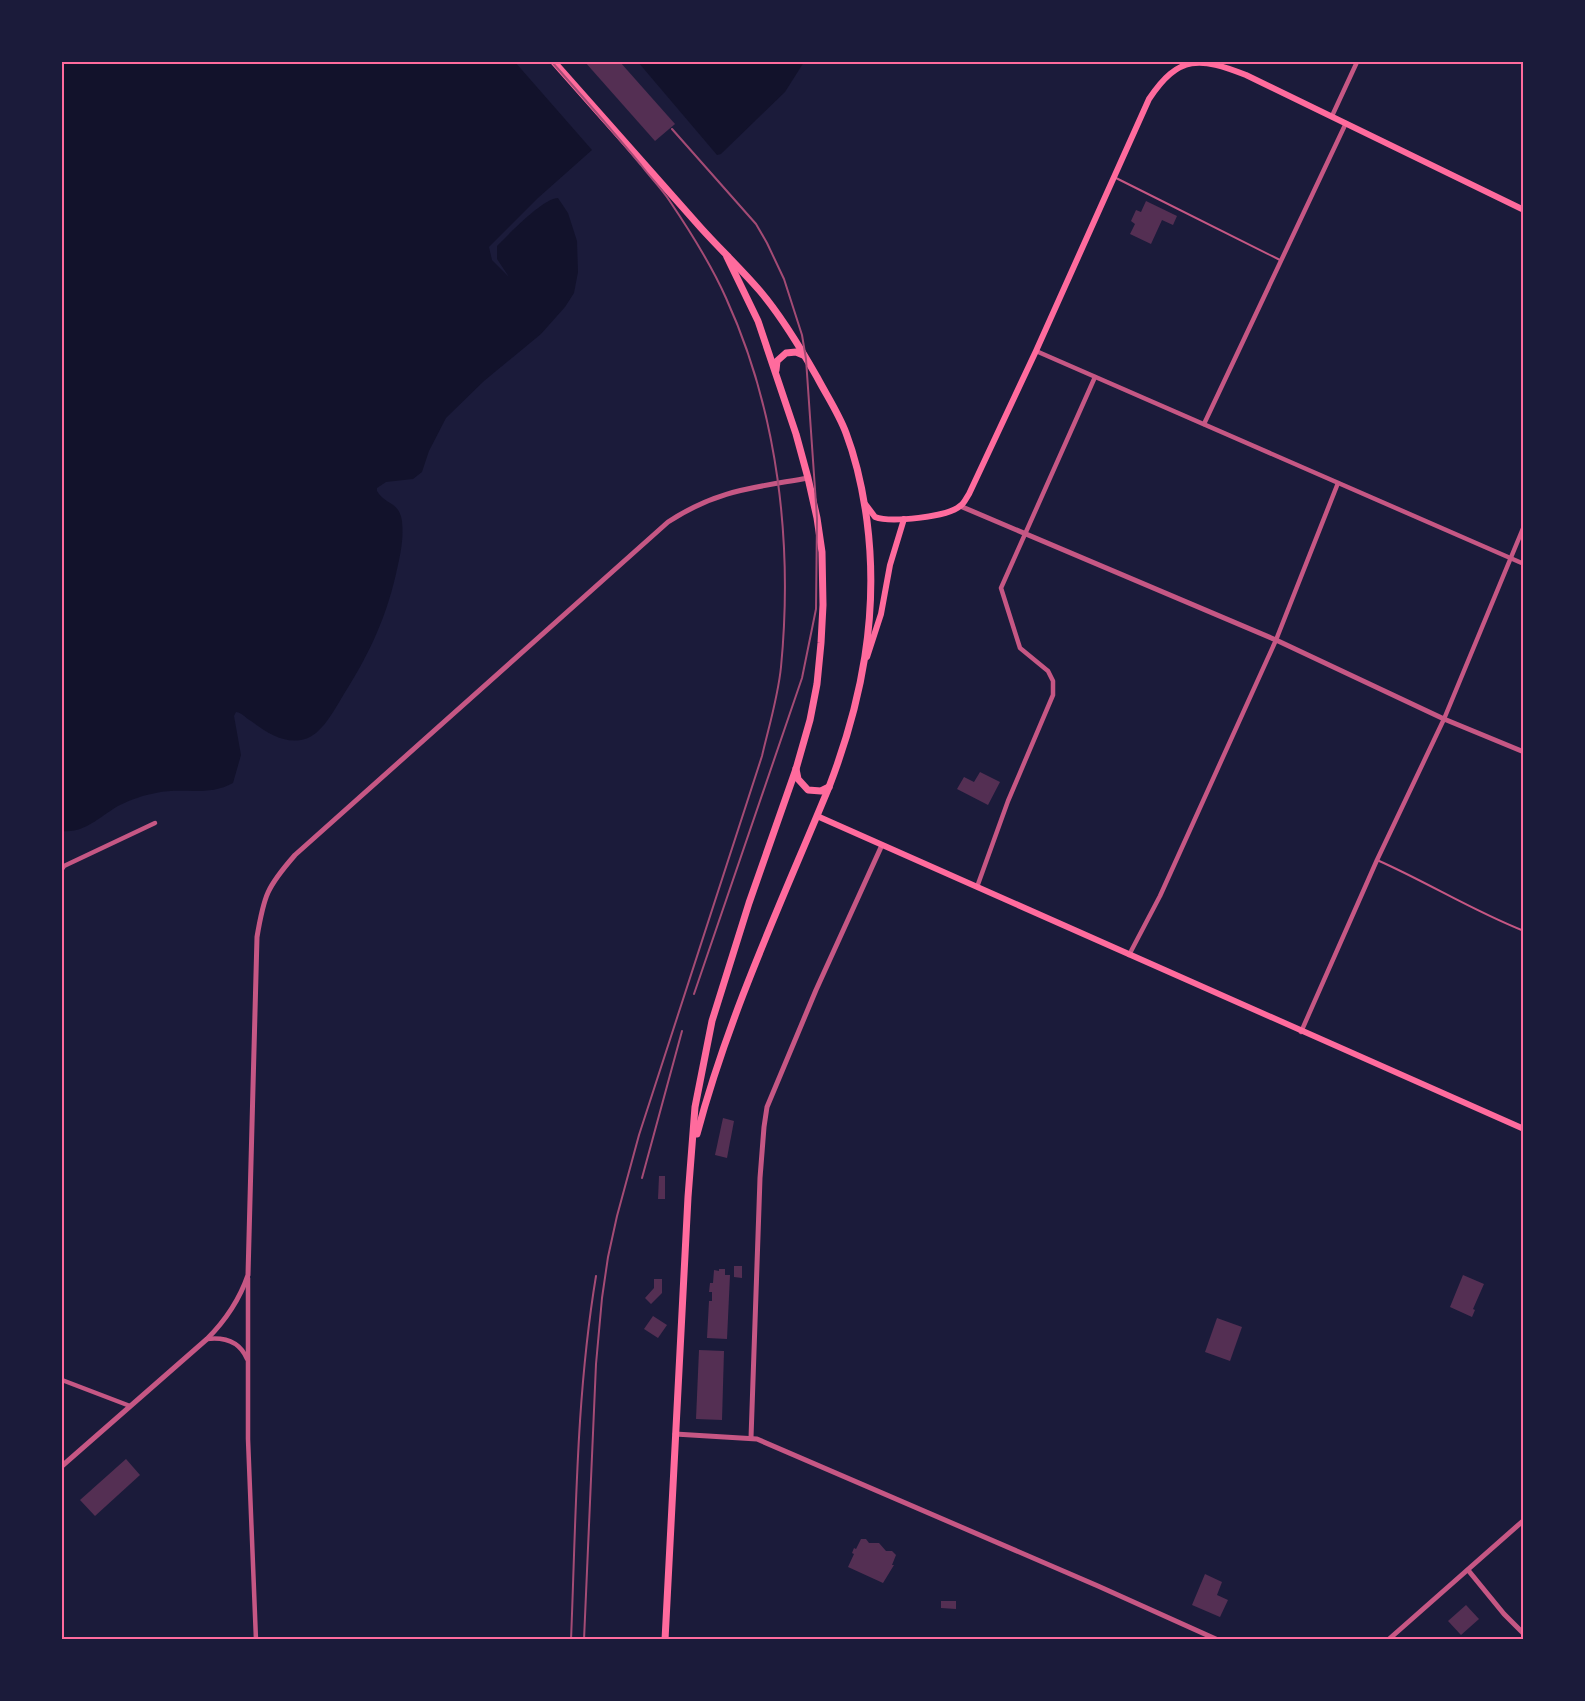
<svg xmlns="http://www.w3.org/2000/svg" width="1585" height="1701" viewBox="0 0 1585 1701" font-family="Ubuntu,sans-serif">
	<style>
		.water { fill: #12122b }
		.building { fill: #542f53 }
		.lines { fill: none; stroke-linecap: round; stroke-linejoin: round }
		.service { stroke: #c65784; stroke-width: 2 }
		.minor { stroke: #c65784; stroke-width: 4.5 }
		.tertiary { stroke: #c65784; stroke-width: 5 }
		.secondary { stroke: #ff6b9d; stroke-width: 6 }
		.trunk { stroke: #ff6b9d; stroke-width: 7 }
		.rail { stroke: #a44b75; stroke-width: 2 }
		.neatline { fill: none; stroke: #ff6b9d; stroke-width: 2 }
	</style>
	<rect width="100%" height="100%" fill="#1b1b3a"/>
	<g class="water">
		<path d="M62,62h453l77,88 -54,48 -49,49 3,13 17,17 -12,-18v-13c11,-11 46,-48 61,-48l10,15 9,28 1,31 -4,21 -9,14 -24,27 -57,47 -38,37 -17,33 -7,21 -9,7 -27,3 -9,6v3c8,14 22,10 25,30 2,19 -2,35 -6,53 -11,48 -29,84 -55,125 -9,15 -22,39 -40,41 -19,3 -35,-8 -50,-19 -6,-3 -8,-8 -15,-9l-2,4 7,39 -8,28c-25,14 -50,4 -77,10 -12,2 -26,7 -36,12 -19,10 -35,29 -58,26z"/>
		<polygon points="638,62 804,62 785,92 721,154 717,155"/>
	</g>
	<g class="building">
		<polygon points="585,62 620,62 675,124 655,141"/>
		<polygon points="1146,201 1177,216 1173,225 1162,220 1151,244 1130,234 1135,224 1131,221 1136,210 1141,212"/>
		<polygon points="980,772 1000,782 988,805 957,789 964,777 974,782"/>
		<polygon points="723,1118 734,1121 727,1158 715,1155"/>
		<polygon points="659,1176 665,1176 665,1199 658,1199"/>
		<polygon points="734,1266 742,1266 742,1278 734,1277"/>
		<polygon points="719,1269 725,1269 725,1275 730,1275 727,1339 707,1338 709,1301 712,1301 712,1292 709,1292 710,1283 713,1283 714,1270 719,1271"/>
		<polygon points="1463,1275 1484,1284 1473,1309 1475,1310 1472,1317 1450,1307"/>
		<polygon points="654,1279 662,1279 662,1293 651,1304 645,1298 654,1288"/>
		<polygon points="653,1316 667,1325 658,1338 644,1329"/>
		<polygon points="1217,1318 1242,1327 1230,1361 1205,1352"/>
		<polygon points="699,1350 724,1351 722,1420 696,1419"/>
		<polygon points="126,1459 140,1475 95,1516 80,1500"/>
		<polygon points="861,1539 866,1539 869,1543 879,1543 886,1551 892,1551 896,1555 892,1565 894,1565 883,1583 848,1567 854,1554 852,1553 854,1548 856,1549"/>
		<polygon points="1205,1574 1222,1582 1217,1595 1228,1600 1220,1617 1192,1605"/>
		<polygon points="941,1601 956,1601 956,1609 941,1608"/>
		<polygon points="1466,1605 1479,1619 1461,1635 1448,1621"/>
	</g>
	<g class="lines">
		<g class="service">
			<polyline points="1116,178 1280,260"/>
			<path d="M1377,860c50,22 96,51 147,71"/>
		</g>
		<g class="minor">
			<polyline points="1332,116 1357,62"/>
			<polyline points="1036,351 1524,564"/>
			<polyline points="1204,424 1346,123"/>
			<polyline points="62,869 64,866 155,823"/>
			<polyline points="977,887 1008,801 1053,695 1053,681 1048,671 1020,648 1001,588 1095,377"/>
			<polyline points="1129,955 1160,896 1276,640 1338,483"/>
			<polyline points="1301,1032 1377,860 1444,719 1524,526"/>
			<polyline points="248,1278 248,1439 256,1640"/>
			<path d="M207,1339c18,-2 33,3 40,20"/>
			<polyline points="62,1380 130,1406"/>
		</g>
		<g class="tertiary">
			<polyline points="960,506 1276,640 1444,719 1524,752"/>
			<polyline points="675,1434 757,1439 1098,1586 1218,1640"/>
			<polyline points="751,1438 760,1178 764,1127 767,1107 816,990 882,845"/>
			<path d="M62,1466l145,-127c19,-19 32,-38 41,-64l9,-338c7,-42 10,-50 38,-82l373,-333c49,-32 84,-34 140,-44"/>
			<polyline points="1468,1570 1504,1614 1524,1634"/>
			<polyline points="1388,1640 1524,1520"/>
		</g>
		<g class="secondary">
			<path d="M866,505l9,12c15,6 73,0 85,-11 4,-2 6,-8 9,-12l67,-143 113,-252c30,-45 51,-42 97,-24l278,135"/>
			<polyline points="867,657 881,614 890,565 904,519"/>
			<polyline points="817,816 1524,1129"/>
		</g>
		<g class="trunk">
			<path d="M554,62c49,55 98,110 147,166 19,21 40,41 59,63 22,26 40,56 57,86 10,19 22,37 29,56 11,29 17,58 21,88 12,93 -5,180 -38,266 -47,114 -100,227 -132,347"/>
			<polyline points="776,370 777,361 786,353 796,352 803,355"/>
			<polyline points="796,769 798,779 808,790 821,791 829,787"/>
			<polyline points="665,1640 688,1197 695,1107 712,1021 749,903 796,769 810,720 817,684 821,643 823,605 822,552 817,518 808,478 796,434 758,321 727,257"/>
		</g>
		<g class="rail">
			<path d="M552,62c30,34 60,68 89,103 9,12 20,23 28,35 21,31 42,64 57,98 52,114 67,245 55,369 -3,30 -12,59 -19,89l-123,379 -22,81 -9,41 -6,41 -6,66 -12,276"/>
			<polyline points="672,129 756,224 767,243 784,279 802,335 806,359 817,518 816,609 802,678 694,994"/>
			<polyline points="642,1178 682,1031"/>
			<path d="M571,1640c5,-121 5,-244 25,-364"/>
		</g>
	</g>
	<rect width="1585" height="1701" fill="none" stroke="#1b1b3a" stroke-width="126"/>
	<rect x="63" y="63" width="1459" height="1575" class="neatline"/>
</svg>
